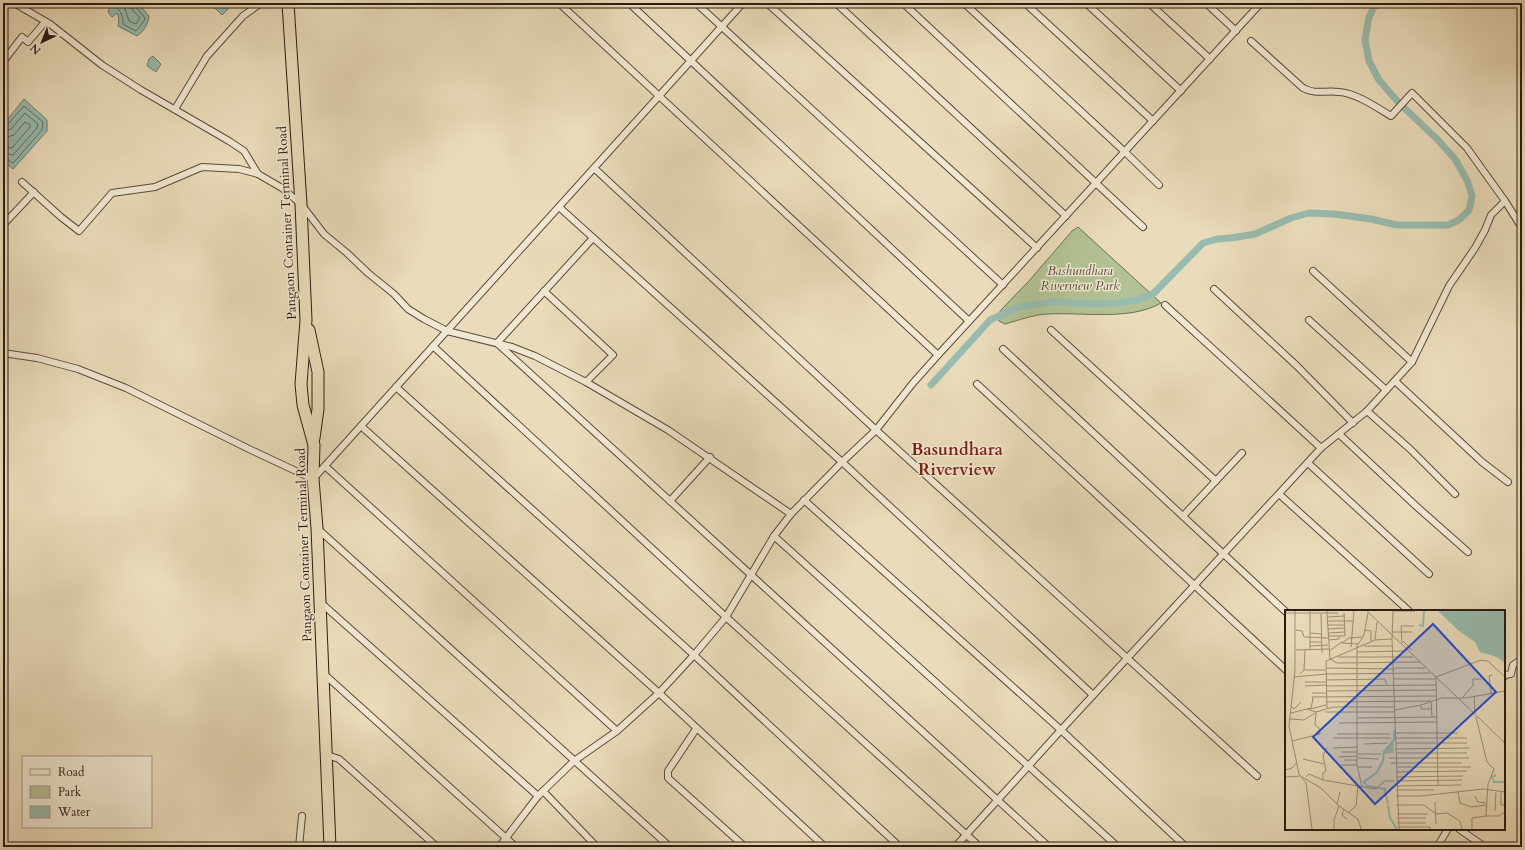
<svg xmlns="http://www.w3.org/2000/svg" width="1525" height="850" viewBox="0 0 1525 850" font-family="Cardo,serif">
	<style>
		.green { fill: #b2c294; stroke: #6e6e54 }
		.water { fill: #98bcaf; stroke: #6c7c71 }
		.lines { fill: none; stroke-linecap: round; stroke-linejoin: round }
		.shore { stroke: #626c61; stroke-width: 1 }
		.canal { stroke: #98bcaf; stroke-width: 7 }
		.street-casing { stroke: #5b4b3d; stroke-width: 8 }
		.highway-casing { stroke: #2b1b13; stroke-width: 13 }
		.street { stroke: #f1e8d2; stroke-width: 6 }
		.highway { stroke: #eadcba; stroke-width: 11 }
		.labels { text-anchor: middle; stroke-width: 3; stroke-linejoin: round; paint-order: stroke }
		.street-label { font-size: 13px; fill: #2b1b13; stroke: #f1e8d2 }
		.park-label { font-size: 13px; font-style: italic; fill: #544d3a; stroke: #f1e8d2 }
		.district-label { font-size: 17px; font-weight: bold; fill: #7a1f14; stroke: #f1e8d2 }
		.inset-river { fill: none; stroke: #98bcaf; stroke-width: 2 }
		.inset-road { fill: none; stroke: #9e8f77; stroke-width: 1 }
		.view { fill: #1d4ed8; fill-opacity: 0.15; stroke: #1d4ed8; stroke-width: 2 }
		.inset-edge { fill: none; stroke: #2b1b13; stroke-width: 2 }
	</style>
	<rect width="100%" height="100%" fill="#eadcba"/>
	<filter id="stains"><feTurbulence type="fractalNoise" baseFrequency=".005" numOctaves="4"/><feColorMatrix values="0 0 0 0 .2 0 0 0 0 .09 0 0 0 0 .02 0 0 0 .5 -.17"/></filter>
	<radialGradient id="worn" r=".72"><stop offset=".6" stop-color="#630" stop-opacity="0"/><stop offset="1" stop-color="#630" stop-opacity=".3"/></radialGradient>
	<path class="green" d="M1078,227l83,76c-31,18 -78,9 -114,11 -14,1 -28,6 -42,10l-6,-3 -2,-5 4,-6 27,-28 44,-51z"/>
	<g class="water">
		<path d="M118,3h20l11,13c-1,9 -5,15 -12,20l-19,-10 1,-7 -2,-6 -5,4 -4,-5 2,-6z"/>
		<polygon points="210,3 222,3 228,9 222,15"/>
		<polygon points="153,56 161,64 156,72 147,66 149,59"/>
		<polygon points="24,99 47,120 47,131 13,169 3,160 3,125"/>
	</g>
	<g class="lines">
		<g class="shore">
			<path d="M118,3l-1,5c5,5 6,9 6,16l13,7 8,-10 1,-3 -9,-11v-4"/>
			<polyline points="123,3 129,21 136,24 140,18 132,9 131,3"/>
			<polyline points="3,127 7,125 24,106 43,122 42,130 14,162 12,163 6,158 3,158"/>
			<polyline points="3,132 11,129 25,113 38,124 37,128 13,155 3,153"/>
			<polyline points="3,138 14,135 25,122 30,125 30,127 12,148 3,147"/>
		</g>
		<polyline class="canal" points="931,385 990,320 1019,307 1051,302 1099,304 1117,303 1137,300 1154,293 1203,243 1217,239 1231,238 1255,234 1291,218 1309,213 1334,214 1371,219 1397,225 1448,225 1459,220 1469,210 1472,196 1467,180 1455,159 1437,139 1398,102 1379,80 1369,61 1365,40 1369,17 1376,3"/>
		<g class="street-casing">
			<g id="street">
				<polyline points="14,3 50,24 102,65 141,90 229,141 244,151 258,174 282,188 301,204 324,234 347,253 368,273 394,294 408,309 424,319 447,331 512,347 535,356 586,382 668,430 791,514"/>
				<polyline points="559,3 938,355"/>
				<polyline points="629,3 969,321"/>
				<polyline points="696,3 1003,285"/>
				<polyline points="767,3 1037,248"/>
				<polyline points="836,3 1066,216"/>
				<polyline points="903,3 1143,227"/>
				<polyline points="964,3 1125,152 1159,185"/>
				<polyline points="1025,3 1153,121"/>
				<polyline points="1086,3 1181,91"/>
				<polyline points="1149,3 1210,59"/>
				<polyline points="1206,3 1236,31"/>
				<path d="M1251,41l52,47c13,7 22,2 36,4 17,1 37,15 52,24l21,-23 55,55 38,53 17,27"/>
				<polyline points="3,62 22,37 28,42 45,22"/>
				<polyline points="175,109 207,56 243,16 261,3"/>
				<polyline points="594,168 876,430 1257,776"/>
				<polyline points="22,182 61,217 79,231 112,193 155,187 202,167 239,169 258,174"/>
				<polyline points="559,207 842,462 1093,695"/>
				<polyline points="3,225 34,192"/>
				<polyline points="593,238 497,343 1049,847"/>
				<polyline points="1313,271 1412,362"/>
				<polyline points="1214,289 1297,366 1353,423"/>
				<polyline points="544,291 613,355 586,382"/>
				<polyline points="1165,305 1321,448"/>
				<polyline points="1309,320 1386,390"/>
				<polyline points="1051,330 1216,481"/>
				<polyline points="433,346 726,617 980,847"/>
				<polyline points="1003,349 1286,612"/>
				<polyline points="3,353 37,358 78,369 126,388 251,450 313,479 743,3"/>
				<polyline points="1395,381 1482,462 1508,482"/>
				<polyline points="977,384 1286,670"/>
				<polyline points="396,387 694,655 900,847"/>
				<polyline points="1367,411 1410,449 1455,494"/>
				<polyline points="361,426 659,693 825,847"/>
				<polyline points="1339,434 1416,506 1468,552"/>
				<polyline points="1308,463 1429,574"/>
				<polyline points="325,466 617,731"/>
				<polyline points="1279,494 1409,611"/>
				<polyline points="804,500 1061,730 1186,847"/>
				<polyline points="670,501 710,457"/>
				<polyline points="1183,516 1242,453"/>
				<polyline points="318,529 670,847"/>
				<polyline points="774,536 1118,847"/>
				<polyline points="320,602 538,796"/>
				<polyline points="324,674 516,847"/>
				<polyline points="1504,677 1505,675 1511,674 1513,665 1522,659"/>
				<polyline points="696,729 668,771 668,778 745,847"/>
				<polyline points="327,755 339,759 437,847"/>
				<polyline points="543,791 597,847"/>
				<polyline points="1459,829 1485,847"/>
				<polyline points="299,847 302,816"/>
				<polyline points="499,847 538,796 574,761 617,731 659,693 694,655 726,617 774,536 791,514 842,462 876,430 913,383 938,355 1261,3"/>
				<polyline points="955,847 1061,730 1321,448 1367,411 1412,362 1449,286 1475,248 1485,230 1491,215 1505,201"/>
				<polyline points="1437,847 1448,829"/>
			</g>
		</g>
		<g class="highway-casing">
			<g id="highway">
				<polyline points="288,3 301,204 306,320 301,384 303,405 314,445 313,479 317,528 330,847"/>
				<polyline points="309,330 318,372 318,409 314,438"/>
			</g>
		</g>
		<use href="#street" class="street"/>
		<use href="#highway" class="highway"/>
	</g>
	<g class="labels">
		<g class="street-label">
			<text transform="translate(286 223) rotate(-93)" y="5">Pangaon Container Terminal Road</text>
			<text transform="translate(303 545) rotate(-92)" y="5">Pangaon Container Terminal Road</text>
		</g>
		<g class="park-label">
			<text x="1080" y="275">Bashundhara<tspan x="1080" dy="15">Riverview Park</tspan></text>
		</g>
		<g class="district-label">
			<text x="957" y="455">Basundhara<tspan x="957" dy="20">Riverview</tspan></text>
		</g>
	</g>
	<g transform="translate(1285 610)">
		<rect width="220" height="220" fill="#eadcba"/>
		<path d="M108,130l1,13 -12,1 3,-5z" fill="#b2c294"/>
		<path d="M153,1h67v52l-8,-6 -17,-5 -5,-10 -16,-11z" fill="#98bcaf"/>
		<path class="inset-river" d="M194,1l26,24M134,15l4,1 1,-15M211,165l-4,2 2,5h11M103,194l-3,-15 -18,-3 -3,-4 13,-10 6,-11 1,-9 10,-12v-10M103,195l2,13 7,11"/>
		<path class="inset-road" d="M10,1v59l-6,56 10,48 7,9 6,46M42,1v2h11M82,1l138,132M112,1h-4l-1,28 7,190M112,1h18M0,3h42l3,46 7,4 83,-1M36,4l1,39M43,7l16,-1M43,11h25M43,15h16M43,19l16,-1M11,20l6,1 2,6 24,1M80,20l6,1v11M107,22h20M25,23l12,1M43,23l17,-1M44,26h16l-1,-23M43,30l11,-1v-3M90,30l2,-18M118,31l9,9M24,32h13M57,33l7,-5 13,-1M57,33l16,1M117,33l-1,-17h13M25,36l18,-1M79,36h29M66,37l3,-36M25,39v-38M11,40l33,-1M44,41l13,-9M72,42l47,-1M53,47h75M41,58l69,1M110,58h30M19,60l1,-20M15,64l4,-4h21M9,67l32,-3 104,-1M108,69h43M41,70l59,-1 2,7M20,72h21M20,76l21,-1M41,76l110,-1M41,81l110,-1M27,83h14M206,83l-2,-17 3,-1M189,86l1,17M178,87l10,-12v-6h8M28,90l-1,-3 124,-1M41,92l105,-1 1,16M136,95v4h10M6,96l3,3 7,-7M42,98l-1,-47 49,-21 17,-1M22,99l9,3 17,-5h62M25,99l16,-4M110,100l26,-5 20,-7h25l39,-7M40,102h70M6,103l20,-5 2,-9M73,108l79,-1M5,109l14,1 11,-7M54,113l98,-1M111,123h62M52,124h53M48,128h58M111,128h71M7,131l28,-7 -1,-6 -4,-3 1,-13M111,133h71M79,134l24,-1M48,138l25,-1M111,139l74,-1M56,142h17M111,143h71M73,144h23M54,147l19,-1M73,148l21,1M104,148h80M18,149l21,5M59,150h13M106,153h71M56,155h16M73,157h14M111,157h75M0,160l7,-2 4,-5M111,162l71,-1M0,167l15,-1M17,167l19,11 18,18 19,13 3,10M21,167l3,-3 14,6 52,9 10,-8h9M111,167l67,-1M38,170v-7l3,-2 -3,-16 4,-7M111,171l66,-1M153,175l-2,-108 45,-17 7,1 17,16M111,176l65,-1M77,177l-5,-22v-119l7,-11 4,-22M111,180h38M173,182l2,11 11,4 15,-2M216,182v13h4M111,186h25l62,-7 22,3M190,186l3,6 8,1M150,192l1,22M52,194l3,-12M111,195h28l12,9 11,-1 13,8 2,8M59,199l-2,6 5,4M210,201l1,-19M64,202l7,-6 2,-20M112,204h31M201,206h13l6,-4M112,208h29M112,213h29M113,217h32v2M49,219v-9l5,-14M187,219v-11l14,-2 2,-32 6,-15 -7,-7 -11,-45"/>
		<path class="view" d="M148,14l63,68 -121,112 -62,-67z"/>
		<rect width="220" height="220" class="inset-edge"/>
	</g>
	<rect width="1525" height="850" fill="none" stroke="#eadcba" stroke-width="16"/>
	<rect x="4" y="4" width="1517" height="842" fill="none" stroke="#2b1b13" stroke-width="2"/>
	<rect x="8" y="8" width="1509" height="834" fill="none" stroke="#2b1b13"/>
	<rect x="22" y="756" width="130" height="72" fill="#f1e8d2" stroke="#a29686"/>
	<rect x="30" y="769" width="20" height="6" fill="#f1e8d2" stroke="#a29686"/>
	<text x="58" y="776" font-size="12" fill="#2b1b13">Road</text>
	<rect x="30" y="786" width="20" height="12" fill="#b2c294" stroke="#a29686"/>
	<text x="58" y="796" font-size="12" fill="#2b1b13">Park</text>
	<rect x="30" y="806" width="20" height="12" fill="#98bcaf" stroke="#a29686"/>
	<text x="58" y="816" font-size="12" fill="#2b1b13">Water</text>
	<g transform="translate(42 42) rotate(223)" stroke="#f1e8d2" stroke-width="3" paint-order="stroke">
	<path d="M0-3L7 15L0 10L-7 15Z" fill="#2b1b13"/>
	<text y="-6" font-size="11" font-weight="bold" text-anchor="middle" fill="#2b1b13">N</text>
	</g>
	<rect width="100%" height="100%" filter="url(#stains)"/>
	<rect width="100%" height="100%" fill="url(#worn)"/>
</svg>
